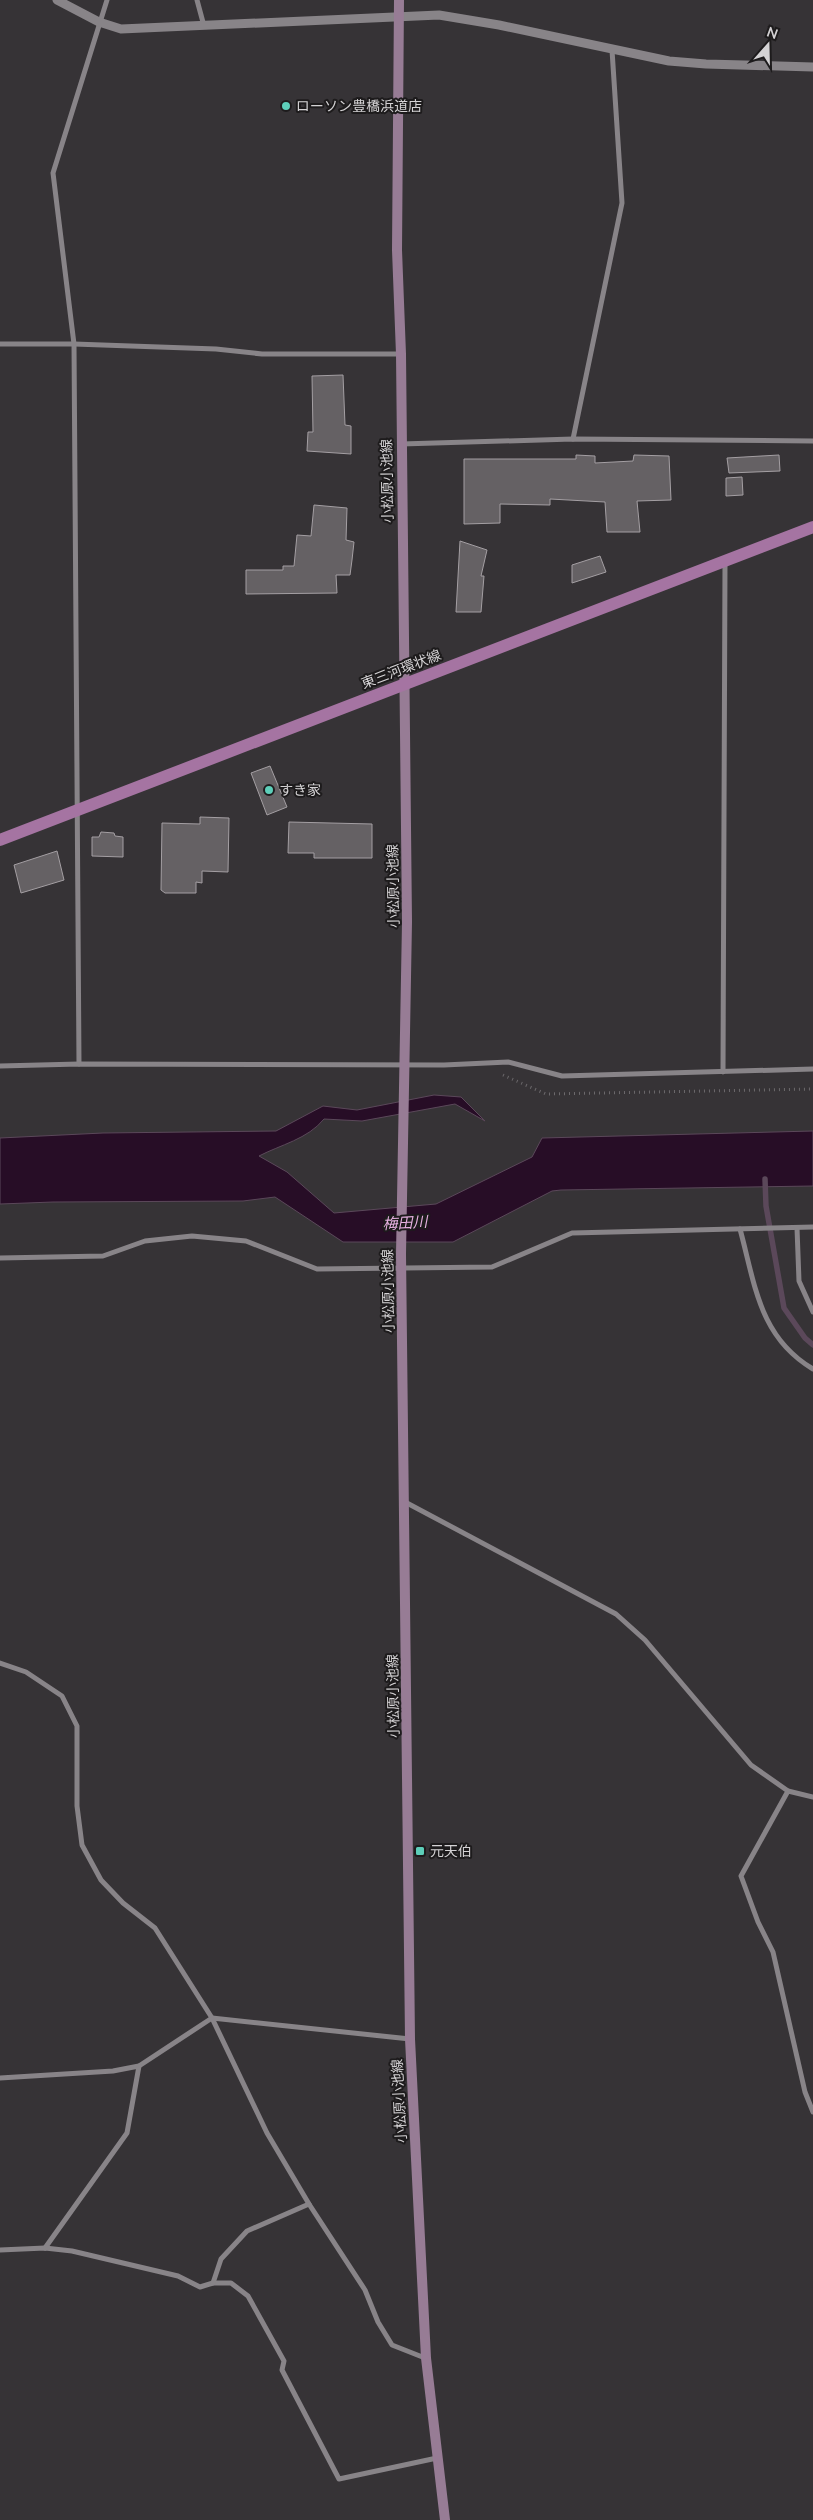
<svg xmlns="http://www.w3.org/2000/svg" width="813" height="2520" viewBox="0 0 813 2520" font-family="Mulish,'Noto Sans JP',sans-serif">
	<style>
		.water { fill: #270d26; stroke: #5b485a }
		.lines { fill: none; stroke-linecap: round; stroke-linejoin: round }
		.stream { stroke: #5b485a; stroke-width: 5.5 }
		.building { fill: #656164; stroke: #a49fa3 }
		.path { stroke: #6c696c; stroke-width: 3; stroke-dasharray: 1 4; stroke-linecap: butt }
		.minor { stroke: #888488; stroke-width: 5 }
		.tertiary { stroke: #888488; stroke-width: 9 }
		.secondary { stroke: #977c95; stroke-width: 10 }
		.primary { stroke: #a574a2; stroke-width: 12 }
		.poi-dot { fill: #5dceb9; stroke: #1d1b1c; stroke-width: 2 }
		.labels { text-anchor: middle; stroke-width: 4; stroke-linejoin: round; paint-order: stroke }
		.poi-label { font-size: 14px; fill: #d4d2d4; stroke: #1d1b1c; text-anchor: start }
		.street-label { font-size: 14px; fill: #d4d2d4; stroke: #1d1b1c }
		.water-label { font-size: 15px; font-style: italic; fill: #e5afe0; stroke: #1d1b1c }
	</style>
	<rect width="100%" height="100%" fill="#363336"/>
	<path class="water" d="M434,1095l27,2 24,24 -30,-17 -93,17 -38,-2c-16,20 -44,26 -65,37l28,16 47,41 102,-9 96,-47 10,-19 271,-7v55l-252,4 -9,1 -99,51h-110l-68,-45 -32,4 -190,1 -53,2v-66l103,-5 173,-2 47,-25 34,4z"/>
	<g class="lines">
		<polyline class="stream" points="765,1179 766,1206 784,1308 805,1338 813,1345"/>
	</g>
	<g class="building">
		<polygon points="343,375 345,425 351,426 351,454 307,451 308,432 313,432 312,376"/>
		<polygon points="576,455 595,456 595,463 633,461 634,455 669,456 671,500 637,501 640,532 607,532 605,502 550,499 550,505 500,504 500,523 464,524 464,459 576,459"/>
		<polygon points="779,455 780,471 729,473 727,458"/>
		<polygon points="742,477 743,495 726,496 726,478"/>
		<polygon points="314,505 347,508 346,540 354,542 352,560 350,575 336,575 337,593 246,594 246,570 283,570 283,566 294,566 297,535 311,536"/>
		<polygon points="460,541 487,550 481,576 484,576 481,612 456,612"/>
		<polygon points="600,556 606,572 572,583 572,565"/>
		<polygon points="270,766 287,807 267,815 251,773"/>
		<polygon points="200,817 229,818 228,872 202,871 202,883 196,882 196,893 165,893 161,890 162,823 200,824"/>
		<polygon points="289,822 372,824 372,858 314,858 314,853 288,853"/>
		<polygon points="101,832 114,833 115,836 123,837 123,857 92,856 92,837 99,837"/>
		<polygon points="57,851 64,880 21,893 14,865"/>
	</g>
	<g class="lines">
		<polyline class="path" points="503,1075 546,1094 813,1089"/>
		<g class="minor">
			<polyline points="197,0 204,26"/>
			<polyline points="0,344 74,344 216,349 262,354 401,354"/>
			<polyline points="573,439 622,203 612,50"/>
			<polyline points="401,444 573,439 813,441"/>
			<polyline points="79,1064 74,344 53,173 107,0"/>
			<polyline points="0,1066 79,1064 444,1065 508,1062 562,1076 813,1069"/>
			<polyline points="723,1072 725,563"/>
			<polyline points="797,1228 799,1281 813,1312"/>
			<path d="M740,1229c15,55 19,108 73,140"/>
			<polyline points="0,1258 103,1256 145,1241 192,1236 246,1241 317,1269 492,1267 572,1233 813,1227"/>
			<polyline points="405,1502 616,1614 645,1640 751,1765 788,1791 813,1797"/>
			<polyline points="0,1663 26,1672 62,1696 77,1726 77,1806 82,1845 101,1880 123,1903 155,1928 212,2018 267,2133 309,2204 365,2290 378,2322 392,2345 425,2358"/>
			<polyline points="788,1791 741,1876 758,1922 773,1952 805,2092 813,2112"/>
			<polyline points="0,2078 113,2071 139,2066 212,2018 410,2039"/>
			<polyline points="45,2248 127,2133 139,2066"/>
			<polyline points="0,2250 45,2248 72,2251 178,2276 200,2287 213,2283 231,2283 248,2296 284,2361 282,2370 339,2479 437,2458"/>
			<polyline points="213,2283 221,2259 247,2231 309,2204"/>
		</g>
		<polyline class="tertiary" points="57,0 99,22 121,29 439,15 499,25 669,61 706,64 813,67"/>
		<polyline class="secondary" points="399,0 397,250 401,354 407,922 401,1254 410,2039 426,2358 445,2520"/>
		<polyline class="primary" points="0,840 813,527"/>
	</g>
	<g class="poi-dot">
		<circle cx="286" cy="106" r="5"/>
		<circle cx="269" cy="790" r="5"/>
		<rect x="415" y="1846" width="10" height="10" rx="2.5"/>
	</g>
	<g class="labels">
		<g class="poi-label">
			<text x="296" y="111">ローソン豊橋浜道店</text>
			<text x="279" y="795">すき家</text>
			<text x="430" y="1856">元天伯</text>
		</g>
		<g class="street-label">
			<text transform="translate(387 481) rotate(-91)" y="5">小松原小池線</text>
			<text transform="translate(401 669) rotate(-21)" y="5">東三河環状線</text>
			<text transform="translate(393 886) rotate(-91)" y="5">小松原小池線</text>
			<text transform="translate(388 1291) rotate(-91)" y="5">小松原小池線</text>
			<text transform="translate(393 1696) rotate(-91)" y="5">小松原小池線</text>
			<text transform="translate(399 2101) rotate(-93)" y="5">小松原小池線</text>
		</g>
		<g class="water-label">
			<text transform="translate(405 1223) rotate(-3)" y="5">梅田川</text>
		</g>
	</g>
	<g transform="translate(768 45) rotate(20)" stroke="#1d1b1c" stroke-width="4" paint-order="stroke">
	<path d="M0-4L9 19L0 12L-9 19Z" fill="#d4d2d4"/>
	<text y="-8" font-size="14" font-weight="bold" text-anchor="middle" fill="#d4d2d4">N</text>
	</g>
</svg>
